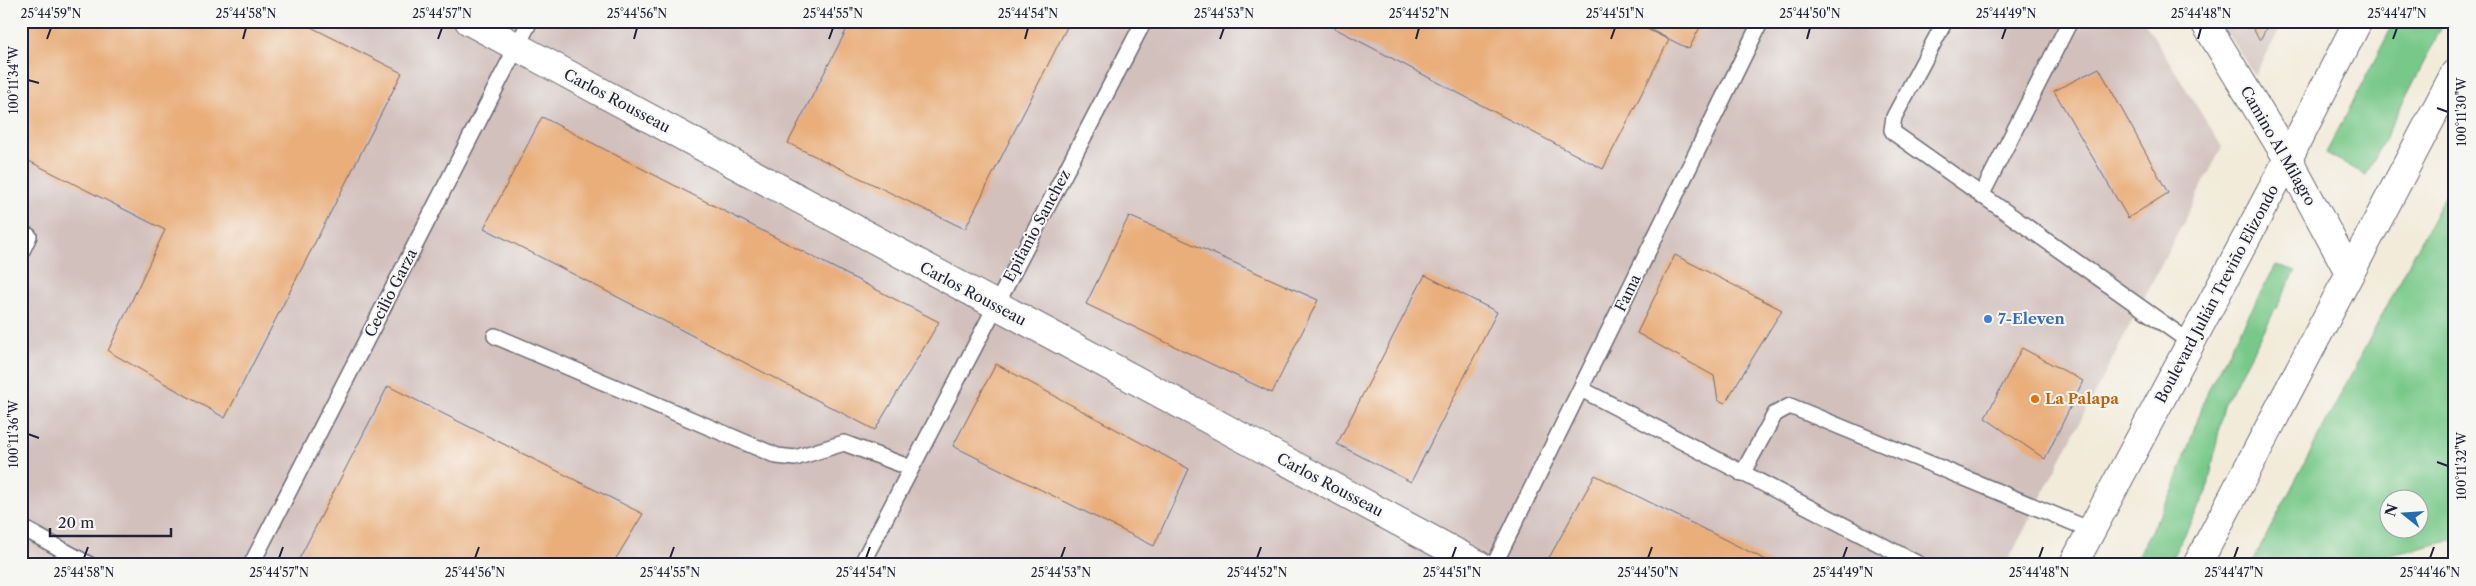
<svg xmlns="http://www.w3.org/2000/svg" width="2476" height="586" viewBox="0 0 2476 586" font-family="'Libre Caslon Text',serif">
	<style>
		.industrial { fill: #d1c0bc }
		.green { fill: #78c989; stroke: #4d7662; fill-rule: evenodd }
		.building { fill: #e9ae7a }
		.lines { fill: none; stroke-linecap: round; stroke-linejoin: round }
		.lane-casing { stroke: #6b6873; stroke-width: 18 }
		.street-casing { stroke: #6b6873; stroke-width: 30 }
		.secondary-casing { stroke: #6b6873; stroke-width: 30 }
		.lane { stroke: #fff; stroke-width: 15 }
		.street { stroke: #fff; stroke-width: 28 }
		.secondary { stroke: #fff; stroke-width: 28 }
		.ticks { fill: none; stroke: #22223b; stroke-width: 2 }
		.shop-dot { fill: #3f7fe0; stroke: #f6f6f2; stroke-width: 2 }
		.food-dot { fill: #e8710a; stroke: #f6f6f2; stroke-width: 2 }
		.labels { text-anchor: middle; stroke-width: 4; stroke-linejoin: round; paint-order: stroke }
		.street-label { font-size: 15px; fill: #22223b; stroke: #f6f6f2 }
		.shop-label { font-size: 15px; font-weight: bold; fill: #366cbe; stroke: #f6f6f2; text-anchor: start }
		.food-label { font-size: 15px; font-weight: bold; fill: #c56008; stroke: #f6f6f2; text-anchor: start }
		.neatline { fill: none; stroke: #22223b; stroke-width: 2 }
		.ticks-label { font-size: 12px; text-anchor: middle; fill: #22223b }
	</style>
	<rect width="100%" height="100%" fill="#f6f6f2"/>
	<filter id="ink" filterUnits="userSpaceOnUse"><feTurbulence type="fractalNoise" baseFrequency=".02" numOctaves="2"/><feDisplacementMap in="SourceGraphic" scale="10" xChannelSelector="R" yChannelSelector="G"/><feConvolveMatrix kernelMatrix="1 2 1 2 8 2 1 2 1" color-interpolation-filters="sRGB"/></filter>
	<filter id="wash" filterUnits="userSpaceOnUse"><feTurbulence type="fractalNoise" baseFrequency=".0096" numOctaves="4" result="noise"/><feDisplacementMap in="SourceGraphic" scale="20" xChannelSelector="R" yChannelSelector="G"/><feGaussianBlur stdDeviation="1.12" result="paint"/><feColorMatrix in="noise" values="0 0 0 0 0 0 0 0 0 0 0 0 0 0 0 0 0 1.4 0 .05"/><feComposite in="paint" operator="in"/></filter>
	<g filter="url(#wash)">
		<rect width="100%" height="100%" fill="#f2ebda"/>
		<g class="industrial">
			<polygon points="21,21 2144,21 2222,147 2006,565 21,565"/>
			<polygon points="2219,21 2284,21 2255,76"/>
		</g>
		<g class="green">
			<polygon points="2395,21 2445,21 2366,175 2326,153"/>
			<path d="M2455,176v364l-110,25h-94zM2388,498h30v30h-30z"/>
			<polygon points="2276,265 2296,271 2224,405 2207,492 2168,565 2132,565 2172,493 2208,390"/>
		</g>
		<g id="blocks">
			<g class="building">
				<polygon points="21,21 299,21 402,73 225,418 108,351 165,230 21,157"/>
				<polygon points="851,21 1070,21 965,229 788,143"/>
				<polygon points="1321,21 1631,21 1669,40 1603,169"/>
				<polygon points="1633,21 1703,21 1689,49"/>
				<polygon points="2248,21 2270,21 2260,40"/>
				<polygon points="2099,68 2168,193 2128,218 2054,91"/>
				<polygon points="542,117 939,322 875,430 484,228"/>
				<polygon points="1129,216 1318,300 1272,393 1086,304"/>
				<polygon points="1675,255 1782,310 1725,403 1718,400 1714,376 1637,333"/>
				<polygon points="1425,275 1497,312 1411,482 1337,444"/>
				<polygon points="2022,348 2083,381 2045,459 1985,418"/>
				<polygon points="996,364 1189,469 1154,546 953,446"/>
				<polygon points="388,386 643,514 612,565 296,565"/>
				<polygon points="1595,475 1776,565 1545,565"/>
			</g>
		</g>
	</g>
	<g filter="url(#ink)">
		<use href="#blocks" fill-opacity="0" stroke="#6b6873" stroke-width="1"/>
		<g class="lines">
			<g class="lane-casing">
				<g id="lane">
					<polyline points="1945,21 1894,117 1892,130 1894,133 2191,343"/>
					<polyline points="1981,196 2070,21"/>
					<polyline points="21,253 29,236"/>
					<polyline points="495,336 777,456 795,458 844,443 911,468"/>
					<polyline points="1581,389 1920,565"/>
					<polyline points="1742,474 1775,414 1790,406 2091,530"/>
					<polyline points="21,527 90,565"/>
					<polyline points="251,565 530,21"/>
					<polyline points="861,565 1144,21"/>
					<polyline points="1494,565 1761,21"/>
				</g>
			</g>
			<g class="street-casing">
				<g id="street">
					<polyline points="469,21 1479,565"/>
					<polyline points="2204,21 2288,159 2349,272"/>
				</g>
			</g>
			<g class="secondary-casing">
				<g id="secondary">
					<polyline points="2073,565 2288,159 2358,21"/>
					<polyline points="2197,565 2455,73"/>
				</g>
			</g>
			<use href="#lane" class="lane"/>
			<use href="#street" class="street"/>
			<use href="#secondary" class="secondary"/>
		</g>
	</g>
	<path class="ticks" d="M47,39l4,-11M243,39l3,-11M438,39l4,-11M634,39l3,-11M829,39l4,-11M1025,39l3,-11M1220,39l4,-11M1416,39l3,-11M1611,39l4,-11M1807,39l3,-11M2002,39l4,-11M2198,39l3,-11M2393,39l4,-11M28,80l11,3M2437,108l11,4M28,434l11,4M2437,462l11,4M84,558l4,-11M279,558l4,-11M475,558l4,-11M670,558l4,-11M866,558l4,-11M1061,558l4,-11M1257,558l4,-11M1452,558l4,-11M1648,558l4,-11M1843,558l4,-11M2039,558l4,-11M2234,558l4,-11M2430,558l4,-11"/>
	<circle class="shop-dot" cx="1988" cy="319" r="5"/>
	<circle class="food-dot" cx="2035" cy="399" r="5"/>
	<g class="labels">
		<g class="street-label">
			<text transform="translate(617 101) rotate(28)" y="5">Carlos Rousseau</text>
			<text transform="translate(2278 146) rotate(60)" y="5">Camino Al Milagro</text>
			<text transform="translate(1037 226) rotate(-62)" y="5">Epifanio Sanchez</text>
			<text transform="translate(391 293) rotate(-63)" y="5">Cecilio Garza</text>
			<text transform="translate(1628 293) rotate(-64)" y="5">Fama</text>
			<text transform="translate(973 294) rotate(28)" y="5">Carlos Rousseau</text>
			<text transform="translate(2217 294) rotate(-62)" y="5">Boulevard Julián Treviño Elizondo</text>
			<text transform="translate(1330 485) rotate(28)" y="5">Carlos Rousseau</text>
		</g>
		<g class="shop-label">
			<text x="1998" y="324">7-Eleven</text>
		</g>
		<g class="food-label">
			<text x="2045" y="404">La Palapa</text>
		</g>
	</g>
	<rect width="2476" height="586" fill="none" stroke="#f6f6f2" stroke-width="55"/>
	<g transform="translate(2404 514) rotate(287)"><circle r="24" fill="#f6f6f2" stroke="#a1a1a9"/>
	<path d="M0-4L9 19L0 12L-9 19Z" fill="#1f6fb2"/>
	<text y="-8" font-size="14" font-weight="bold" text-anchor="middle" fill="#22223b">N</text>
	</g>
	<path d="M50 528v8h121v-8" fill="none" stroke="#22223b" stroke-width="2.5"/>
	<text x="58" y="528" font-size="15" fill="#22223b" stroke="#f6f6f2" stroke-width="4" paint-order="stroke">20 m</text>
	<rect x="28" y="28" width="2420" height="530" class="neatline"/>
	<g class="ticks-label">
		<text x="51" y="18">25°44'59"N</text>
		<text x="246" y="18">25°44'58"N</text>
		<text x="442" y="18">25°44'57"N</text>
		<text x="637" y="18">25°44'56"N</text>
		<text x="833" y="18">25°44'55"N</text>
		<text x="1028" y="18">25°44'54"N</text>
		<text x="1224" y="18">25°44'53"N</text>
		<text x="1419" y="18">25°44'52"N</text>
		<text x="1615" y="18">25°44'51"N</text>
		<text x="1810" y="18">25°44'50"N</text>
		<text x="2006" y="18">25°44'49"N</text>
		<text x="2201" y="18">25°44'48"N</text>
		<text x="2397" y="18">25°44'47"N</text>
		<text transform="translate(14 80) rotate(-90)" y="4">100°11'34"W</text>
		<text transform="translate(2462 112) rotate(-90)" y="4">100°11'30"W</text>
		<text transform="translate(14 434) rotate(-90)" y="4">100°11'36"W</text>
		<text transform="translate(2462 466) rotate(-90)" y="4">100°11'32"W</text>
		<text x="84" y="577">25°44'58"N</text>
		<text x="279" y="577">25°44'57"N</text>
		<text x="475" y="577">25°44'56"N</text>
		<text x="670" y="577">25°44'55"N</text>
		<text x="866" y="577">25°44'54"N</text>
		<text x="1061" y="577">25°44'53"N</text>
		<text x="1257" y="577">25°44'52"N</text>
		<text x="1452" y="577">25°44'51"N</text>
		<text x="1648" y="577">25°44'50"N</text>
		<text x="1843" y="577">25°44'49"N</text>
		<text x="2039" y="577">25°44'48"N</text>
		<text x="2234" y="577">25°44'47"N</text>
		<text x="2430" y="577">25°44'46"N</text>
	</g>
</svg>
